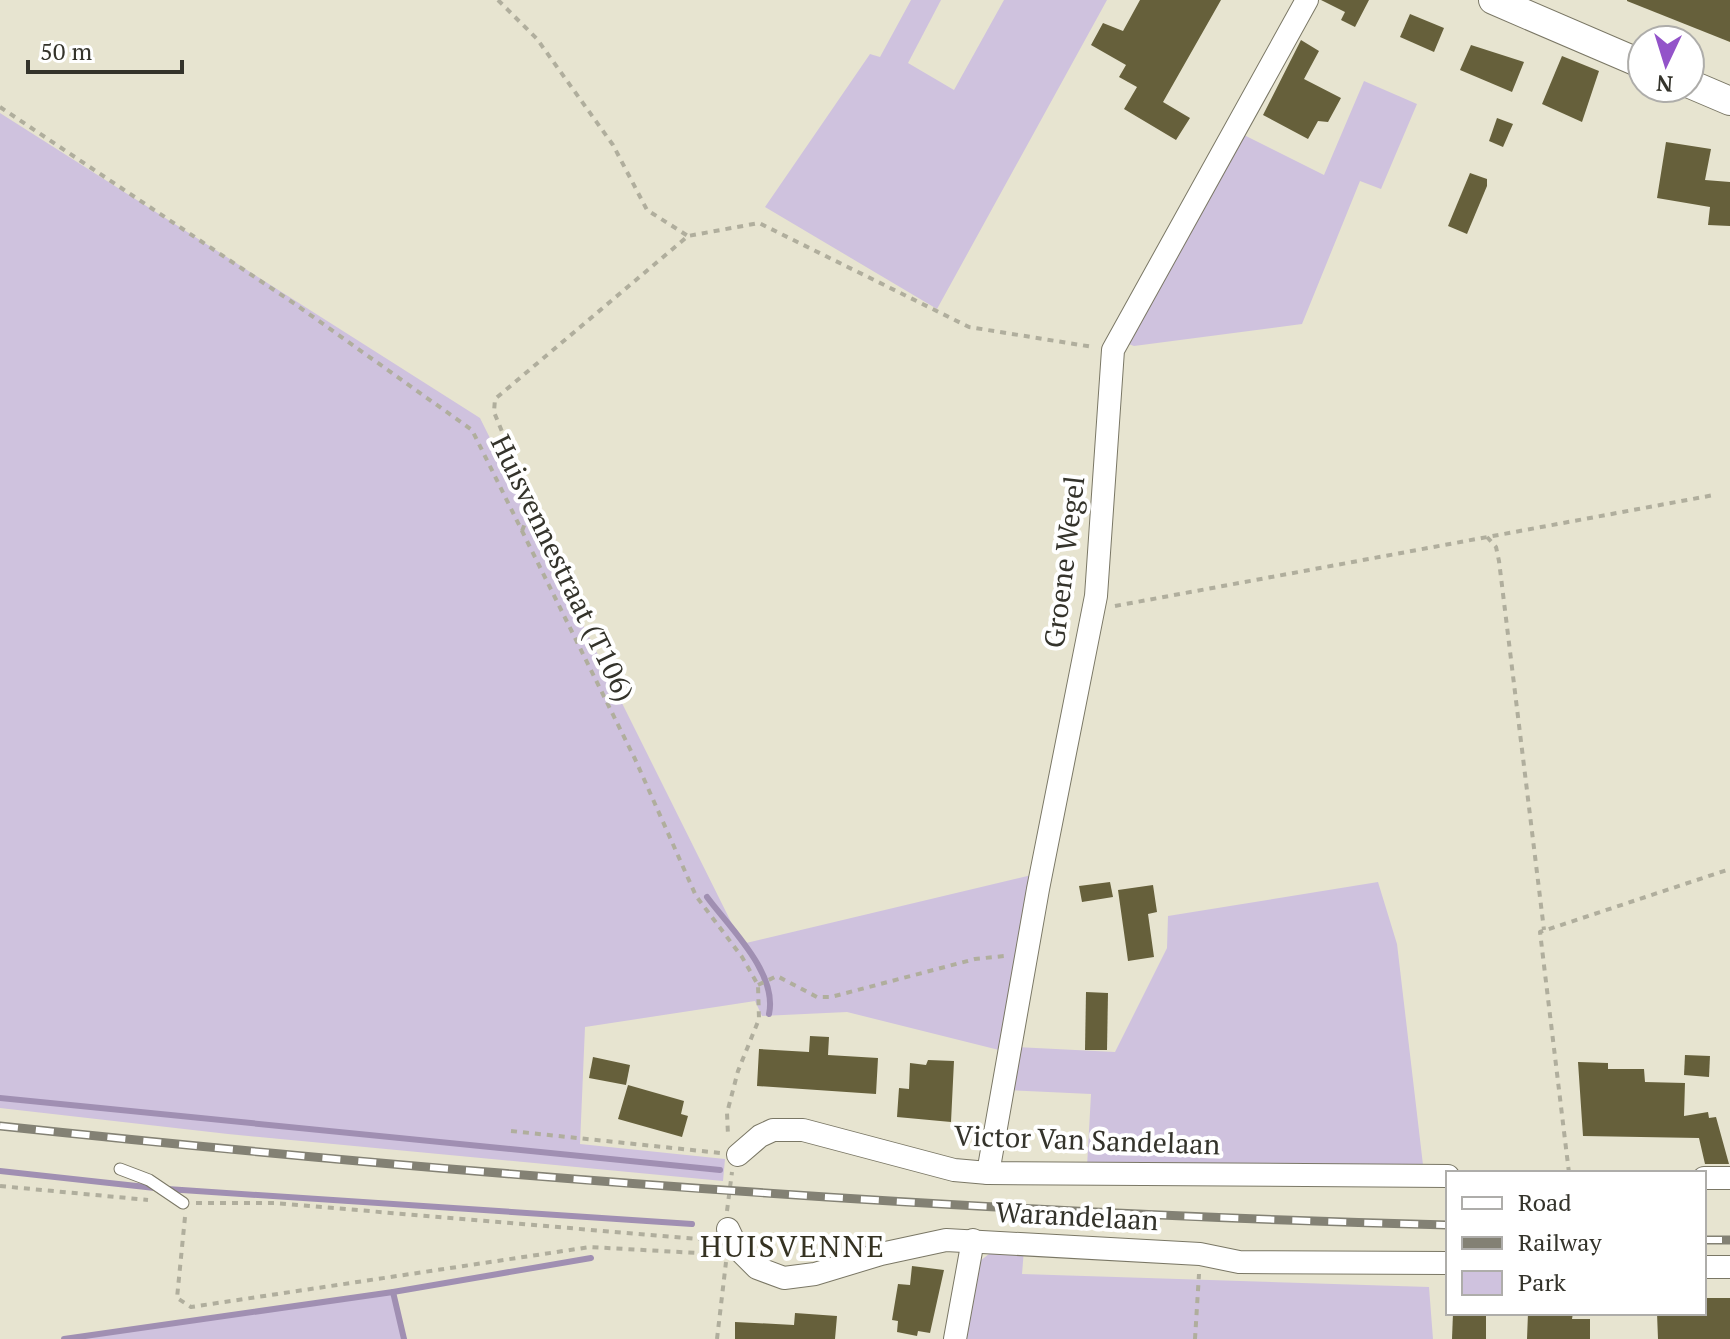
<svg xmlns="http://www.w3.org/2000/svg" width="1730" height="1339" viewBox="0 0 1730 1339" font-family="'PT Serif',serif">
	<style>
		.green { fill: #cfc2de }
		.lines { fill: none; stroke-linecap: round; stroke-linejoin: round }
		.stream { stroke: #a08fb2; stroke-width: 6 }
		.building { fill: #66603b }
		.service-casing { stroke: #7a7765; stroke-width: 13 }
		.minor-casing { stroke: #7a7765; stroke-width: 24 }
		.tertiary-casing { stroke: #7a7765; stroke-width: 30 }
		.path { stroke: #b0ae9d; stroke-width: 4; stroke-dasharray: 6 6; stroke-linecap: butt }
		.service { stroke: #fff; stroke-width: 11 }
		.minor { stroke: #fff; stroke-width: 22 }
		.tertiary { stroke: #fff; stroke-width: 28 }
		.rail-casing { stroke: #838174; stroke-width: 9 }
		.rail { stroke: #fff; stroke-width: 6; stroke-dasharray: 18; stroke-linecap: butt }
		.labels { text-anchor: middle; stroke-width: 8; stroke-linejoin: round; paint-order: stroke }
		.street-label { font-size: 28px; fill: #34332b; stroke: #fff }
		.neighbourhood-label { font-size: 30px; letter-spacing: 2px; fill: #353222; stroke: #fff }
	</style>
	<rect width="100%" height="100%" fill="#e7e4d0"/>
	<g class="green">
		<polygon points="911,0 941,0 908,63 954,90 1004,0 1107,0 937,309 765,207 870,54 880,57"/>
		<polygon points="1364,81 1417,104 1381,189 1360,181 1302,324 1134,346 1123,342 1238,132 1324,175"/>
		<polygon points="0,113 480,418 742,944 1036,874 1003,1051 847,1012 762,1016 755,1001 585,1027 580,1144 725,1159 723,1181 228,1134 0,1108"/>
		<polygon points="1378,882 1397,944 1423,1165 1087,1167 1091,1094 1005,1090 1015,1047 1115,1052 1167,948 1168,916"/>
		<polygon points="998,1247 1024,1249 1022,1274 1429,1287 1433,1339 964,1339 980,1261"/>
		<polygon points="393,1292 404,1339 64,1339"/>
	</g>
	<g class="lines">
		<g class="stream">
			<path d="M707,897c22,30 71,76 62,117"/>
			<polyline points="0,1098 720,1170"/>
			<polyline points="0,1171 155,1188"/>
			<polyline points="167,1189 692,1224"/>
			<polyline points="393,1292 591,1258"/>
			<polyline points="64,1339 393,1292 404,1339"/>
		</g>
	</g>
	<g class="building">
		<polygon points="1140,0 1221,0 1163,102 1190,118 1176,140 1124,109 1137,87 1119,77 1126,65 1091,45 1103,23 1123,31"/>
		<polygon points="1321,0 1369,0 1355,27 1341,20 1345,12"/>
		<polygon points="1627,0 1730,0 1730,42 1627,1"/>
		<polygon points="1410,14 1444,28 1434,52 1400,37"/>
		<polygon points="1301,40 1319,51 1304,79 1341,98 1328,122 1318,121 1308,139 1263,115"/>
		<polygon points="1471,45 1524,62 1512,92 1460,70"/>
		<polygon points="1562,56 1599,71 1582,122 1542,104"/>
		<polygon points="1497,118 1513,124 1503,147 1489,141"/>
		<polygon points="1666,142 1711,149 1705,180 1730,182 1730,226 1708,225 1710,207 1657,198"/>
		<polygon points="1470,173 1487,179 1487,186 1467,234 1448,226"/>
		<polygon points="1110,882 1113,897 1082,902 1079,886"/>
		<polygon points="1153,885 1157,912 1148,914 1154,957 1128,961 1118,890"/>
		<polygon points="1086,992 1108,993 1107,1050 1085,1050"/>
		<polygon points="810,1036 829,1037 828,1055 878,1058 876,1094 757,1086 759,1049 809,1052"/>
		<polygon points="1685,1055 1710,1056 1709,1077 1684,1075"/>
		<polygon points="593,1057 630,1065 626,1085 589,1078"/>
		<polygon points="928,1060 954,1061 951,1122 897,1117 899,1088 909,1089 910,1063 926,1065"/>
		<polygon points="1578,1062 1608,1063 1608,1069 1644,1069 1645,1082 1685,1083 1684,1116 1708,1112 1709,1118 1716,1117 1729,1164 1705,1164 1699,1138 1583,1136"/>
		<polygon points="628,1085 684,1101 681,1114 688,1116 682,1137 618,1119"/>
		<polygon points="912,1266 944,1270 930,1333 918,1331 917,1336 897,1332 898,1321 892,1320 898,1284 910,1285"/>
		<polygon points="1704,1298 1730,1298 1730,1339 1658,1339 1657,1313 1704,1313"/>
		<polygon points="795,1313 837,1316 835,1339 735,1339 735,1322 794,1325"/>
		<polygon points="1453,1313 1486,1313 1486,1339 1452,1339"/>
		<polygon points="1528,1313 1573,1313 1572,1319 1590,1319 1590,1339 1527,1339"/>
	</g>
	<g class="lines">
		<g class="service-casing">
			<polyline id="service" points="120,1169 149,1180 183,1203"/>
		</g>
		<g class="minor-casing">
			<g id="minor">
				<polyline points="738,1155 760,1136 773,1130 803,1130 954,1170 988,1173 1448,1176"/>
				<polyline points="988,1173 1038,889 1096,596 1113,350 1307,0"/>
				<polyline points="1704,1178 1730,1178"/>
				<polyline points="728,1229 737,1248 757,1268 784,1278 815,1274 881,1254 946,1240 1200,1254 1239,1262 1448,1263"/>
				<polyline points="1704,1267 1730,1267"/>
				<polyline points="955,1339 973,1240"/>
			</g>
		</g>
		<g class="tertiary-casing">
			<g id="tertiary">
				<polyline points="1493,0 1642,64"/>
				<polyline points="1690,84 1730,101"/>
			</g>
		</g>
		<g class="path">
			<polyline points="498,0 537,39 613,145 647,210 688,236"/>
			<polyline points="0,107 295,304 472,430 635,759 696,896 742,957 758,985 759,1019 738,1071 727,1113 728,1135"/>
			<polyline points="522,531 532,505 494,412 495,399 688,236 759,223 969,327 1093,347"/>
			<polyline points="1487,537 1496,547 1499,561 1544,930"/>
			<polyline points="1115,606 1714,495"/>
			<polyline points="758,985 777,976 817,997 831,997 975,959 1004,956"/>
			<polyline points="511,1131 720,1153"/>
			<polyline points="1569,1173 1540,932 1730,869"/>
			<polyline points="0,1186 148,1200"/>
			<polyline points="196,1203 274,1203 710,1240"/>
			<polyline points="727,1211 732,1172"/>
			<polyline points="185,1217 177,1298 191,1307 590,1247 716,1254"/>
			<polyline points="717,1339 726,1262"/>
			<polyline points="1195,1339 1199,1274"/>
		</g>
		<use href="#service" class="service"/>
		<use href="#minor" class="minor"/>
		<use href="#tertiary" class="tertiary"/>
		<g class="rail-casing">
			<g id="rail">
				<path d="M0,1126c482,51 964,87 1448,99"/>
				<polyline points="1704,1240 1730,1240"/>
			</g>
		</g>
		<use href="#rail" class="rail"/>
	</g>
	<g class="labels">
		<g class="street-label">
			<text transform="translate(1064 562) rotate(-83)" y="10">Groene Wegel</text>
			<text transform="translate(563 568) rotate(64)" y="10">Huisvennestraat (T106)</text>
			<text transform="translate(1087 1140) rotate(2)" y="10">Victor Van Sandelaan</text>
			<text transform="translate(1077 1216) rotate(3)" y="10">Warandelaan</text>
		</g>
		<g class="neighbourhood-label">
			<text x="793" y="1257">HUISVENNE</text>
		</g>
	</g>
	<rect x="1446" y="1171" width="260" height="144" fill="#ffffff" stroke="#aeadaa" stroke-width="2"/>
	<rect x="1462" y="1197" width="40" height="12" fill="#ffffff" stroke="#aeadaa" stroke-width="2"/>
	<text x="1518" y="1211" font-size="24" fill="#34332b">Road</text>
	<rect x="1462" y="1237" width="40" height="12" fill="#838174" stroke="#aeadaa" stroke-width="2"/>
	<text x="1518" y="1251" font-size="24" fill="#34332b">Railway</text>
	<rect x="1462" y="1271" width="40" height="24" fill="#cfc2de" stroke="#aeadaa" stroke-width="2"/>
	<text x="1518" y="1291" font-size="24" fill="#34332b">Park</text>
	<g transform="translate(1666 64) rotate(184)"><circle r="38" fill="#ffffff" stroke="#aeadaa" stroke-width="2"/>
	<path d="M0-6L14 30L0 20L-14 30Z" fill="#9353c9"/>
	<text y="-12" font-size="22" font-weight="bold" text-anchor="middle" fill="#34332b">N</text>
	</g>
	<path d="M28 60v12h154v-12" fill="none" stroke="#34332b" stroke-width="4"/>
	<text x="40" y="60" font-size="24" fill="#34332b" stroke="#ffffff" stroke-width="6" paint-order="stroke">50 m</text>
</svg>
